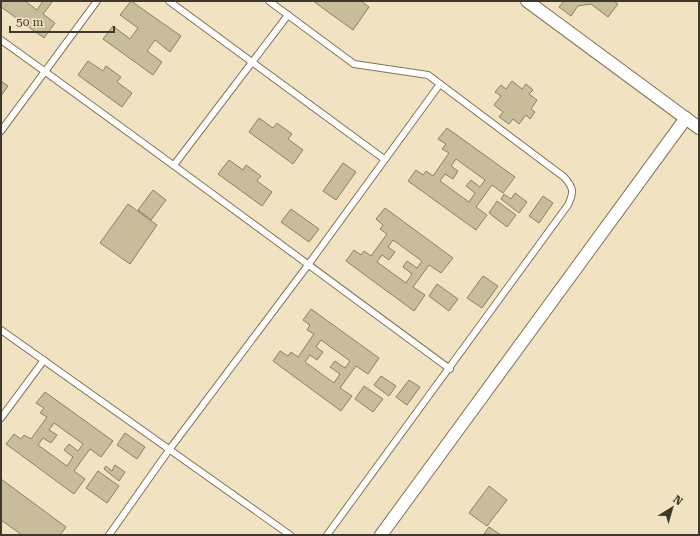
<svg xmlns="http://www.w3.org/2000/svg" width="700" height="536" viewBox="0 0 700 536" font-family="'Roboto Serif',serif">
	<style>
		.building { fill: #c9bc9b; stroke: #8d8162; fill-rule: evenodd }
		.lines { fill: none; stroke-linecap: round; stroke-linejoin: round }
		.lane-casing { stroke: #827657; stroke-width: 8 }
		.street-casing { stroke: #827657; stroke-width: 14 }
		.lane { stroke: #fff; stroke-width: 6 }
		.street { stroke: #fff; stroke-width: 12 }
	</style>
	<rect width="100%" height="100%" fill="#f1e3c2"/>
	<g class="building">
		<polygon points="1,1 25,1 37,10 43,1 53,1 43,14 55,23 44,38 1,7"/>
		<polygon points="131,1 181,36 170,52 155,40 147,51 162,62 153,75 103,39 113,26 130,39 138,28 120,15"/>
		<polygon points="313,1 361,1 369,7 353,30"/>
		<polygon points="564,1 614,1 618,4 608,17 591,4 578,6 571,16 559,7"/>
		<polygon points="88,61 103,71 106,66 121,77 117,82 132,93 122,107 78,75"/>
		<polygon points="1,81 8,86 1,96"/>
		<polygon points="512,81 522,89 526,84 533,90 529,94 537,100 531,109 535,112 530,119 526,115 519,124 513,119 509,124 499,117 503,112 494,105 501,96 495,92 501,85 506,89"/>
		<polygon points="259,118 273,128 277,123 292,134 288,139 303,150 293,164 249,132"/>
		<path d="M447,128l68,49 -12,16 -11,-8 -16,22 11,8 -11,15 -68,-49 8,-11 7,5 3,-4 7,5 16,-23 -7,-4 4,-5 -8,-5zM456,159l29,21 -5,7 -9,-7 -5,6 9,7 -6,9 -29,-21 5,-7 8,5 5,-8 -7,-5z"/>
		<polygon points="229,160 243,170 246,165 261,176 257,181 272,192 262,206 218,174"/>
		<polygon points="343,163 356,172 336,200 323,191"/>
		<polygon points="153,190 166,200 151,220 138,210"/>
		<polygon points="515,193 527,202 519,213 501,199 504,194 511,199"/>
		<polygon points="543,196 553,203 539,223 529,216"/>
		<polygon points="497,201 516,215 507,227 489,213"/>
		<polygon points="128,204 157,225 130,264 100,243"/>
		<path d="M385,208l68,50 -12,15 -12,-8 -16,22 12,8 -11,16 -68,-50 8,-11 7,5 3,-4 7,5 16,-22 -7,-5 3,-4 -7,-6zM393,240l29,21 -5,7 -10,-7 -4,6 9,7 -6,9 -29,-21 5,-7 7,5 6,-8 -7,-5z"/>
		<polygon points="291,209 319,229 309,242 281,222"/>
		<polygon points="483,276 498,286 482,308 467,298"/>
		<polygon points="437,284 458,299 449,311 429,296"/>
		<path d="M311,309l68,49 -11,16 -12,-8 -16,22 12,8 -11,15 -68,-50 7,-10 8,5 3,-4 7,5 16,-23 -7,-4 3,-5 -7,-5zM321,340l29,21 -5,7 -10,-7 -5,6 10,7 -6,9 -29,-21 5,-7 7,5 6,-8 -7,-5z"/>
		<polygon points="381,376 396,386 389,396 374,385"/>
		<polygon points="409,380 420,387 407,405 396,397"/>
		<polygon points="364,386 383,399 373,412 355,399"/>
		<path d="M45,392l68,49 -12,16 -11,-8 -16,22 11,8 -11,15 -68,-50 8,-10 7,5 3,-4 7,4 16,-22 -7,-4 4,-5 -8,-5zM54,423l29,21 -5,7 -9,-7 -5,6 9,7 -6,9 -29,-21 5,-7 8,5 6,-8 -8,-5z"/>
		<polygon points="125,433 145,447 137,459 117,445"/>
		<polygon points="115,465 125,472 119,481 104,469 106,466 112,471"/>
		<polygon points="98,471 119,486 107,503 86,488"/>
		<polygon points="1,479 66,527 60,535 22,535 1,520"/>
		<polygon points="489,486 507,500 487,526 469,513"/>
		<polygon points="489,527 501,535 484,534"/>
	</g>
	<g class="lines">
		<g class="lane-casing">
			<g id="lane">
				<polyline points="169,1 384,159"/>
				<path d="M269,1l85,63 74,11 136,102c10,11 10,15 4,28l-241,330"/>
				<path d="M1,40c151,108 299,219 449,329"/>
				<polyline points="1,131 97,1"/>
				<polyline points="174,165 288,15"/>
				<polyline points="1,330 290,535"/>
				<polyline points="1,418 44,360"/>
				<polyline points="109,535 169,450 308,265 440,84"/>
			</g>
		</g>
		<g class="street-casing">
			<g id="street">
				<polyline points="527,1 699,128"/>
				<polyline points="381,535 686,118"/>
			</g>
		</g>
		<use href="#lane" class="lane"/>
		<use href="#street" class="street"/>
	</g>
	<rect width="700" height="536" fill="none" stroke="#3e392c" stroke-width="4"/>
	<g transform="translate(672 508) rotate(37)" stroke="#f1e3c2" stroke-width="3" paint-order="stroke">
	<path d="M0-3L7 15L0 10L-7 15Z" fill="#3e392c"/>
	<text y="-6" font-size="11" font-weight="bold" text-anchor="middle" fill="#3e392c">N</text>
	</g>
	<path d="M10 26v6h104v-6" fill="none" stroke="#3e392c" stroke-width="2"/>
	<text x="16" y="26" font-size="12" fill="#3e392c" stroke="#f1e3c2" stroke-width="3" paint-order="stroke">50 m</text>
</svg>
